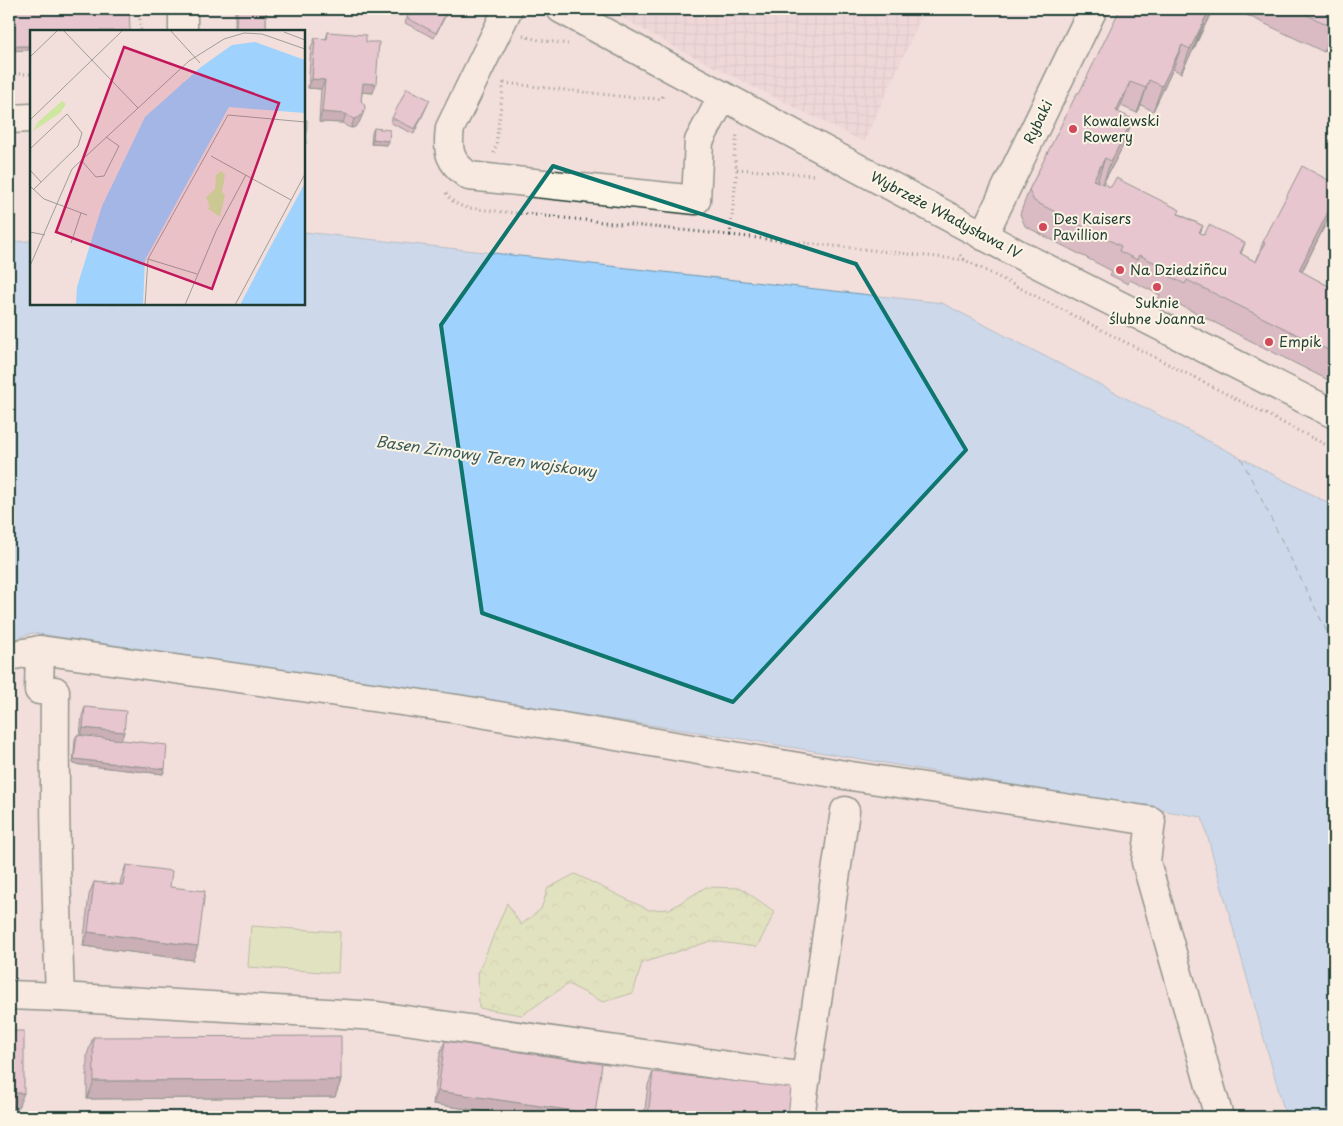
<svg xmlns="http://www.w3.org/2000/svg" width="1343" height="1126" viewBox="0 0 1343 1126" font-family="'Playpen Sans',sans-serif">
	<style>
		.industrial { fill: url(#industrial-grid) }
		.forest { fill: url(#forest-crowns); stroke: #769269 }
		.pitch { fill: #cde79e; stroke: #769269 }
		.water { fill: #9fd2fd; stroke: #6c96ad }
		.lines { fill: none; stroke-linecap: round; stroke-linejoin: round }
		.ferry { stroke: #395b5c; stroke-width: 1; stroke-dasharray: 6 5; stroke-linecap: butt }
		.minor-casing { stroke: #1f3d34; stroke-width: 31 }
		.path { stroke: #1f3d34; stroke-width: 3; stroke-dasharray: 1 4; stroke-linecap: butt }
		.minor { stroke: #fcf5e5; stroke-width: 28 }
		.wall { fill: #bc90a9; stroke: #1f3d34 }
		.shaded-wall { fill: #997689; stroke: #1f3d34 }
		.building { fill: #dba8c4; stroke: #1f3d34 }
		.marked { fill: none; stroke: #0f766e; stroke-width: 4; stroke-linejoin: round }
		.poi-dot { fill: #d1495b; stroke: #fcf5e5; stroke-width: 2 }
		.labels { text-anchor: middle; stroke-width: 4; stroke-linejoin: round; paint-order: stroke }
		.poi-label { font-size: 14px; fill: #1f3d34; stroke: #fcf5e5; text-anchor: start }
		.street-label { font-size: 14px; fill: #1f3d34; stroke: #fcf5e5 }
		.water-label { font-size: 15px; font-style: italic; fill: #395b5c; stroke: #fcf5e5 }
		.inset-river { fill: none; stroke: #9fd2fd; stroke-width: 2.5 }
		.inset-road { fill: none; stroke: #9e9e98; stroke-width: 1 }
		.view { fill: #c2185b; fill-opacity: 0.15; stroke: #c2185b; stroke-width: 2.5 }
		.inset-edge { fill: none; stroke: #1f3d34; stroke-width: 2.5 }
	</style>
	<defs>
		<pattern id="industrial-grid" width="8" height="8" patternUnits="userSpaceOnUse" patternTransform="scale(1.25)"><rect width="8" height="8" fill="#ebced4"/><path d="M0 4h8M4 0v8" fill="none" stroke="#c9b2b7"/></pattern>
		<pattern id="forest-crowns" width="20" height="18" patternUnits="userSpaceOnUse" patternTransform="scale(1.25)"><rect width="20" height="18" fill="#cde79e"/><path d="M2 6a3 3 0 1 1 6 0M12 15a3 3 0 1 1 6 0" fill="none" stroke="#b0c789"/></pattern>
	</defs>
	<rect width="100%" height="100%" fill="#f2dedb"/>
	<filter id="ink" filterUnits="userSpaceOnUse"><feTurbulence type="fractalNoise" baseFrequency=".02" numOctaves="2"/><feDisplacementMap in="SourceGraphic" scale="10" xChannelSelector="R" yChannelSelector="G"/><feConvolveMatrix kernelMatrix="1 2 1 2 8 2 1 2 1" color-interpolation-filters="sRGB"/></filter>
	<g filter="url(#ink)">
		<polygon class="industrial" points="607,9 925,9 864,142 669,44"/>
		<polygon class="forest" points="575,874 649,910 670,909 706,887 741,888 775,912 757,947 711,941 642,963 633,993 603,1002 568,984 522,1015 479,1008 478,973 507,903 521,925 541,909 548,888"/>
		<polygon class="pitch" points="251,926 340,932 338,973 248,967"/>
		<polygon class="water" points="304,232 942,303 1334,506 1334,1117 1286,1117 1202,817 737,738 32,633 9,641 9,242 31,241 31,304 304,304"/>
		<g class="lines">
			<polyline class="ferry" points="1241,458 1334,646"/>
			<g class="minor-casing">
				<g id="minor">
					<path d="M508,9l-58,119c-3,23 -1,34 19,48l227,24 3,-59 24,-45"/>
					<polyline points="561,9 1018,254 1334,414"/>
					<polyline points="183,31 183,9"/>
					<polyline points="9,119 31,118"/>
					<polyline points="983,236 1093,9"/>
					<path d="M40,650l-1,40 16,1c-1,102 1,204 5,306"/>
					<polyline points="9,656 40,650 457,709 851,776 1151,821 1146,862 1219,1117"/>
					<polyline points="9,995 60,997 377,1016 806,1077"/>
					<polyline points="800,1117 845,811"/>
				</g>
			</g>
			<g class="path">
				<polyline points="139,9 141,31"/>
				<polyline points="523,36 539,40 568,44"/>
				<polyline points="9,74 31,74"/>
				<polyline points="504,83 627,97 661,99 664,93"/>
				<polyline points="494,153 496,145 504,80"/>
				<polyline points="737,169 814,175"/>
				<path d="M446,193c5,9 12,12 21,15l263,27 7,-66 -3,-12 3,-23"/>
				<polyline points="730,235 965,260"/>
				<polyline points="960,255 965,260 1334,449"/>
			</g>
			<use href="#minor" class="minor"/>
		</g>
		<g class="wall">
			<rect x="235" y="9" width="31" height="22"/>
			<polygon points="449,9 434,38 405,23 407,18"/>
			<polygon points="1213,9 1198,38 1194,50 1193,50 1181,73 1173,69 1153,111 1141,105 1137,113 1121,106 1118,112 1124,144 1103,184 1179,214 1203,226 1200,233 1204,235 1245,243 1241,254 1256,262 1263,242 1332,211 1302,272 1334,289 1334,383 1178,304 1176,309 1158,300 1160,295 1130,280 1128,284 1110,275 1112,271 1025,226 1020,214 1029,190 1079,93"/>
			<polygon points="1234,9 1334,9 1334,30 1324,52"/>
			<polygon points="328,32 366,42 373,93 362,92 359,123 355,127 351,128 346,126 343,123 319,122 321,89 308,88 311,47 315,38 326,39"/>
			<polygon points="428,104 414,134 391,123 392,118"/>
			<polygon points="374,128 389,141 387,145 371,144 372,133"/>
			<polygon points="85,707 124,732 121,740 165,769 163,774 73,764 75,739 77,735 80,735 82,716"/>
			<polygon points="126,865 170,887 193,960 83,946 89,895 94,882 120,885 121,879"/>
			<polygon points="93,1037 341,1080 335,1097 87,1099 87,1055"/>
			<polygon points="445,1041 595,1114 593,1117 522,1117 433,1104 440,1054"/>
			<polygon points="653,1072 788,1117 644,1117 648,1085"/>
		</g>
		<g class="shaded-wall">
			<polygon points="1210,9 1213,9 1199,38 1194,50 1203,26 1202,25"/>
			<polygon points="1334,24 1334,30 1324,52 1333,27"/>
			<polygon points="1202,25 1193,50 1181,73 1190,49"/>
			<polygon points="1182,45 1173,69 1153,111 1162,86"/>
			<polygon points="9,46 31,46 31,50 9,51"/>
			<polygon points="312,79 325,80 321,89 308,88"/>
			<polygon points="1149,80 1141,105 1137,113 1146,88"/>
			<polygon points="1130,82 1121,106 1107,135 1116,111"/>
			<polygon points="363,83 376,84 373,93 359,92"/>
			<polygon points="322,112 346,114 343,123 319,122"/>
			<polygon points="363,114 359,123 355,127 351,128 354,119"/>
			<polygon points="1133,119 1124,144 1102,185 1111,161"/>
			<polygon points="373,139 389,141 387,145 371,144"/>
			<polygon points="1105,158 1097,182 1093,180"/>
			<polygon points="1334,200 1334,206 1332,211 1290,295 1299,270"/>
			<polygon points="83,728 124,732 121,741 80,738"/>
			<polygon points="74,759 165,769 163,774 73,764"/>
			<polygon points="88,932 198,946 193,960 83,946"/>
			<polygon points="341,1080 335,1097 87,1099 94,1081"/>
			<polygon points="438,1091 595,1114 593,1117 522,1117 433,1104"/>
			<polygon points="9,1093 24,1093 17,1110 9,1110"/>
		</g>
		<g class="building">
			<polygon points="9,9 129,9 130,31 31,31 31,46 9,46"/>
			<polygon points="237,9 266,9 266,31 236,31"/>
			<polygon points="411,9 448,9 436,33 407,18"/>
			<polygon points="1120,9 1210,9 1203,22 1204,23 1203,26 1202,25 1190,49 1182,45 1162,86 1149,80 1146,88 1130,82 1116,111 1133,119 1111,161 1105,158 1093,180 1111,187 1116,178 1180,210 1178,214 1203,226 1199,232 1204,235 1209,225 1245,243 1240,253 1256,262 1265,243 1263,242 1302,166 1334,183 1334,200 1299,270 1334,289 1334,353 1187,280 1185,284 1167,275 1170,270 1139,255 1137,260 1119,251 1121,246 1034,201 1029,190 1077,93 1079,93 1086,79"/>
			<polygon points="1294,9 1334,9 1334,24 1333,27"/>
			<polygon points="328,32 366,35 366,42 379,42 376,84 363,83 361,101 364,104 365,108 363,114 359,117 354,119 350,117 346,114 322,112 325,80 312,79 315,38 327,39"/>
			<polygon points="407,88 430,100 415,129 392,118"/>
			<polygon points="304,120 307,120 306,144 304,143"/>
			<polygon points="374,128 390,130 389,141 373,139"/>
			<polygon points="85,707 126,711 124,732 83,728"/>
			<polygon points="77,735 167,745 165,769 74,759"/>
			<polygon points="126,865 172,871 170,887 205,891 198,946 88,932 94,882 123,885"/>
			<rect x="9" y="1031" width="15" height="62"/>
			<polygon points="341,1036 341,1080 94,1081 93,1037"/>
			<polygon points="445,1041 602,1064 595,1114 438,1091"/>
			<polygon points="653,1072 791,1088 788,1117 648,1117"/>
		</g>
	</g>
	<path d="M0 0H1343V1126H0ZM553,166l303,98 110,186 -233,252 -251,-89 -41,-288z" fill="#f2dedb" fill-opacity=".55" fill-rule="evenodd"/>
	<path class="marked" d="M553,166l303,98 110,186 -233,252 -251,-89 -41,-288z"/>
	<g class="poi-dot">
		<circle cx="1073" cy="129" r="5"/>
		<circle cx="1043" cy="227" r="5"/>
		<circle cx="1120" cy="270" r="5"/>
		<circle cx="1157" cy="287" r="5"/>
		<circle cx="1269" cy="342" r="5"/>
	</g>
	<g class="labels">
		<g class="poi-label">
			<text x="1083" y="126">Kowalewski<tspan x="1083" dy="16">Rowery</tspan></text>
			<text x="1053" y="224">Des Kaisers<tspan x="1053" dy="16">Pavillion</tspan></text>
			<text x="1130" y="275">Na Dziedziñcu</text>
			<text x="1157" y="308" text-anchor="middle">Suknie<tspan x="1157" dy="16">ślubne Joanna</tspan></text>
			<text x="1279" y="347">Empik</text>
		</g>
		<g class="street-label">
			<text transform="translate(1038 122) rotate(-64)" y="5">Rybaki</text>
			<text transform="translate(946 215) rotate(28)" y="5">Wybrzeże Władysława IV</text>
		</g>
		<g class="water-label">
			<text transform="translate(486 457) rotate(8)" y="5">Basen Zimowy Teren wojskowy</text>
		</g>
	</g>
	<g transform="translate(30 30)">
		<rect width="275" height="275" fill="#f2dedb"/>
		<path d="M191,141l4,4 -3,17 3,3 -5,22 -13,-9 3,-1 -4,-10 9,-8 1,-14z" fill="#cde79e"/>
		<path d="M32,71l4,3 -6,9 -27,18 5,-9z" fill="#cde79e"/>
		<path d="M225,12l50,18v53l-76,-6 -84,153 -2,45h-67l1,-18 25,-81 43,-89 56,-50 31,-22zM275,153v122h-65l27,-52z" fill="#9fd2fd"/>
		<path class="inset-river" d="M152,54l36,-4 87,8"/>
		<path class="inset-road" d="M33,0l75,78M140,0l30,33M254,2l21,8M0,27l28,-27M0,90l93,-90M0,119l37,-35 15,19 -4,13 -45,44M181,126l80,44M51,130l15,17 8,-1 15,-30 -13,-9M0,140l11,12M0,156l14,13 43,16M0,202l15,3M41,213l10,-30M118,229l49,15M0,236l42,-97 117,-108 35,-22 20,-6 18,1 43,15M115,275l3,-46 80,-144 77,7M155,275l31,-74 30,-56M205,275l70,-131"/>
		<path class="view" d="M94,17l155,56 -67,186 -156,-57z"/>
		<rect width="275" height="275" class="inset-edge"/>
	</g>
	<rect width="1343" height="1126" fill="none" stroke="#fcf5e5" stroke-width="30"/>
	<rect x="15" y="15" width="1313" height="1096" fill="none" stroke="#1f3d34" stroke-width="2" filter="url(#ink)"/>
</svg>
